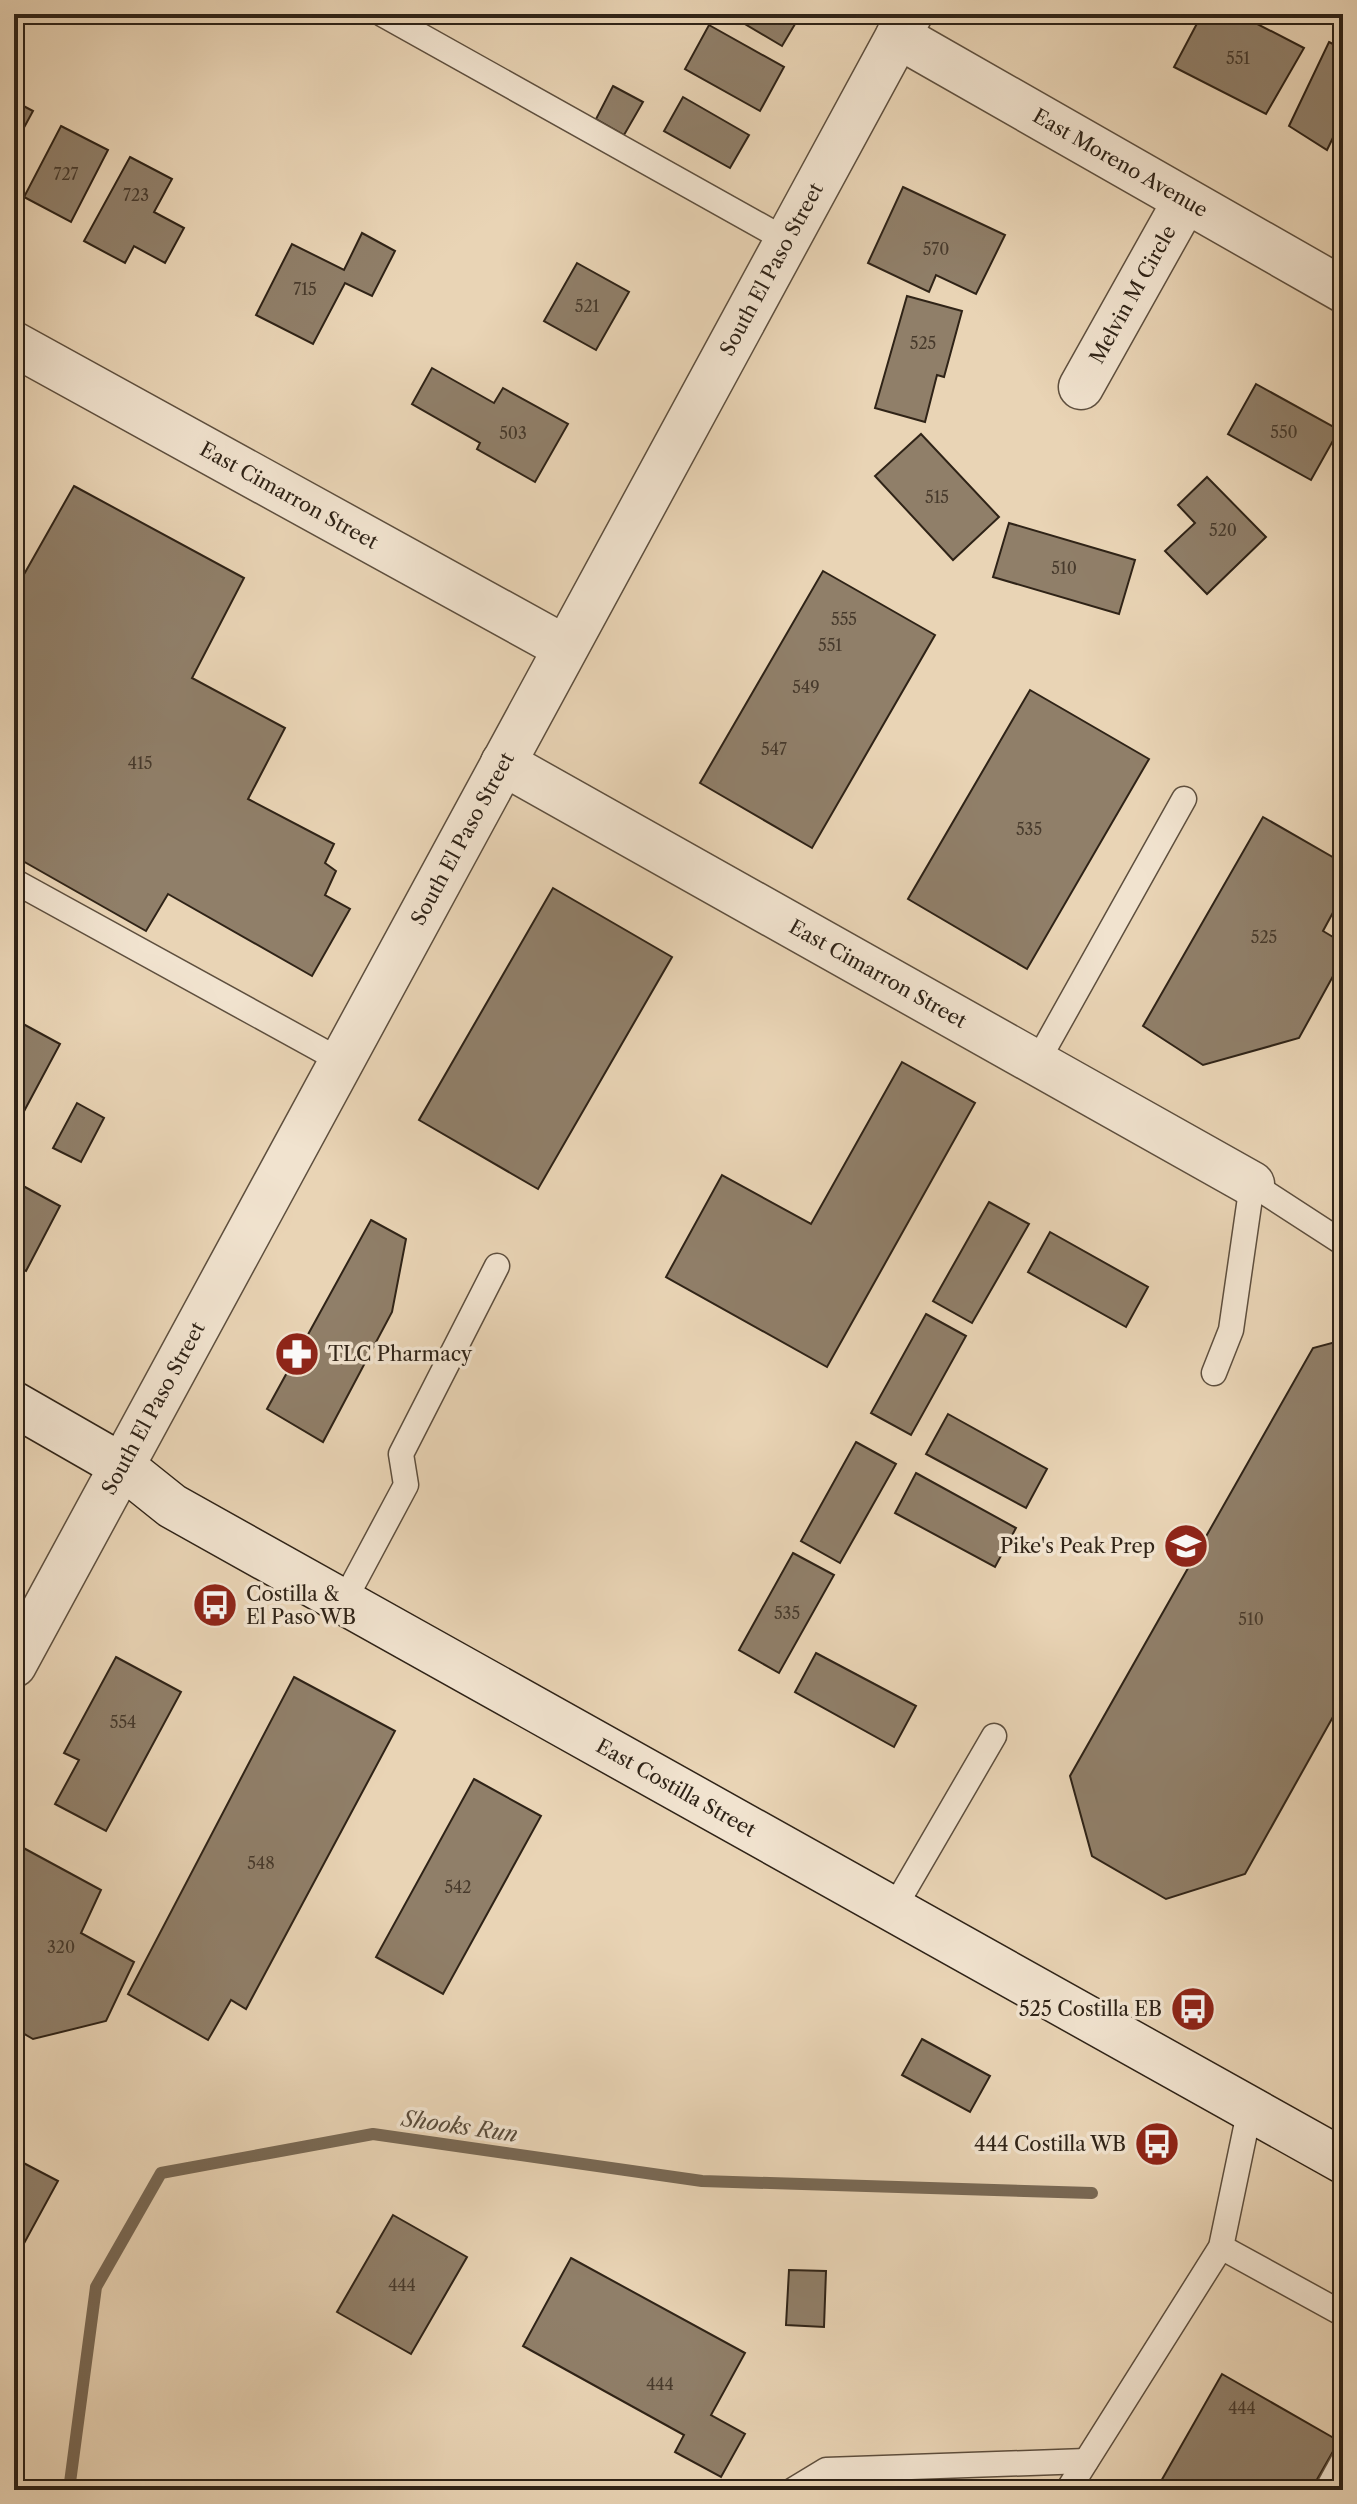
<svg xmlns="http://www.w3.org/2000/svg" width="1357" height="2504" viewBox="0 0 1357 2504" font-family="'Libre Caslon Text',serif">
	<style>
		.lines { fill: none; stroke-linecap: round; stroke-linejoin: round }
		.stream { stroke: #796955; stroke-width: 12 }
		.building { fill: #907f69; stroke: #2f2317; stroke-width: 2 }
		.lane-casing { stroke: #5e4f3e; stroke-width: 27 }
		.street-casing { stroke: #5e4f3e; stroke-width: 47 }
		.secondary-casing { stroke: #2f2317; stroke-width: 47 }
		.lane { stroke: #f1e3cf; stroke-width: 24 }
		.street { stroke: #f1e3cf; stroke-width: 44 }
		.secondary { stroke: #f1e3cf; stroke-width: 44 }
		.labels { text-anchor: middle; stroke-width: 7; stroke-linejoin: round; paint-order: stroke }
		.number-label { font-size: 16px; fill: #473a2c }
		.street-label { font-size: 20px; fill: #2f2317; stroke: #f1e3cf }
		.poi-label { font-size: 20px; fill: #2f2317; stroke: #f1e3cf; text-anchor: end }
		.water-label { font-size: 22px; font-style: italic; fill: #5a4c3b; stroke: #f1e3cf }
	</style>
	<rect width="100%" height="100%" fill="#e9d4b5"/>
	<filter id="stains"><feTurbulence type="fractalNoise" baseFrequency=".0025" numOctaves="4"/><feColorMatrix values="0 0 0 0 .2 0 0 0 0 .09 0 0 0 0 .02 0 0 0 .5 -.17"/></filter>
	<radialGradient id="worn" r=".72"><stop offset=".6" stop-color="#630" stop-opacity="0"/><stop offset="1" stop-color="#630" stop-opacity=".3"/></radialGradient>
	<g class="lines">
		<polyline class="stream" points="69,2490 96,2287 161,2173 373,2134 702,2181 1092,2193"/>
	</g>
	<g class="building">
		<polygon points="728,14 801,14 782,46"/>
		<polygon points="1202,14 1238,14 1304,48 1266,114 1174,67"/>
		<polygon points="709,25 784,67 760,111 685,69"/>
		<polygon points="1329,42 1343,49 1343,117 1327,150 1289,126"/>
		<polygon points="613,86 643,102 624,135 596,119"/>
		<polygon points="683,97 749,135 730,168 664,131"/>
		<polygon points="14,101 33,111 14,146"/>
		<polygon points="61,126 108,150 71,222 24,197"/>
		<polygon points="130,157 172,179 154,212 184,228 165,263 134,246 125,263 84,241"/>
		<polygon points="903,187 1005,235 976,294 936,275 929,292 868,263"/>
		<polygon points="362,233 395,251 372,296 345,283 313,344 256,315 292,244 344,270"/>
		<polygon points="577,263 629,292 596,350 544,321"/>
		<polygon points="907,296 962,311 944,377 937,375 925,422 875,408"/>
		<polygon points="432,368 494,403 503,388 568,424 535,482 477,449 480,443 412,404"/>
		<polygon points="1256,384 1339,430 1311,480 1228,434"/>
		<polygon points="921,434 999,517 953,560 875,476"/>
		<polygon points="1207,477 1266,537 1207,594 1165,551 1195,523 1178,505"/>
		<polygon points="14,486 22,491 14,506"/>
		<polygon points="74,486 244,578 192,678 285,728 248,799 334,844 325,863 336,871 325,895 350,909 312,976 168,894 146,931 14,856 14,592"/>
		<polygon points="1009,523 1135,560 1119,614 993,577"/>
		<polygon points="823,571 935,635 812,848 700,783"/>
		<polygon points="1343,610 1343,670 1337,670"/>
		<polygon points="1030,690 1149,759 1027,969 908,899"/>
		<polygon points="1263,817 1343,863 1343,894 1323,931 1343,943 1343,958 1299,1038 1203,1065 1143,1026"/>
		<polygon points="553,888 672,957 538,1189 419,1120"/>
		<polygon points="14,1019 60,1044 14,1130"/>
		<polygon points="902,1062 975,1103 827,1367 666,1277 722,1175 811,1224"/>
		<polygon points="77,1103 104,1118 81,1162 53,1148"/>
		<polygon points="14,1181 60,1206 26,1271 14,1265"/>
		<polygon points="989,1202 1029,1224 972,1323 933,1301"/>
		<polygon points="371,1220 406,1239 392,1312 323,1442 267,1409"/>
		<polygon points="1050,1232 1148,1287 1126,1327 1028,1272"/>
		<polygon points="926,1314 966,1336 911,1435 871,1413"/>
		<polygon points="1343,1340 1343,1699 1245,1874 1166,1899 1092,1856 1070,1776 1313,1348"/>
		<polygon points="948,1414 1047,1469 1026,1508 926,1454"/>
		<polygon points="856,1442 896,1464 840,1563 801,1541"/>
		<polygon points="916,1473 1016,1528 995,1567 895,1513"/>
		<polygon points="793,1553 834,1575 779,1673 739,1650"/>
		<polygon points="816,1653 916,1706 894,1747 795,1692"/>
		<polygon points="116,1657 181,1692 106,1831 55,1804 79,1760 64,1753"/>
		<polygon points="294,1677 395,1731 246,2009 231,2000 208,2040 128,1994"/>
		<polygon points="474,1779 541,1816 443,1994 376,1957"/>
		<polygon points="18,1845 101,1890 81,1933 134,1962 106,2021 33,2039 14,2028 14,1851"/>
		<polygon points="922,2039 990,2076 970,2112 902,2075"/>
		<polygon points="14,2158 58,2181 21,2249 14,2245"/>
		<polygon points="393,2215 467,2257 411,2354 337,2312"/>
		<polygon points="571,2258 745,2353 711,2415 745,2434 721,2477 675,2452 684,2435 523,2346"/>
		<polygon points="789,2270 826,2271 824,2327 786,2325"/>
		<polygon points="1222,2374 1339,2441 1311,2490 1156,2490"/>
	</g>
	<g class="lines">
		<g class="lane-casing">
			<g id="lane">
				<polyline points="382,14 786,240"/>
				<polyline points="14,881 341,1061"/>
				<polyline points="1037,1062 1184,799"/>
				<polyline points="1214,1373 1231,1330 1252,1184 1343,1243"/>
				<polyline points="344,1601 406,1485 401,1454 497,1266"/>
				<polyline points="894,1908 994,1736"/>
				<polyline points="1221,2247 1343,2314"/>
				<polyline points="793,2490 826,2470 1086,2461"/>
				<polyline points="1068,2490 1221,2247 1250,2108"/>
				<polyline points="1327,2490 1343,2461"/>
			</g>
		</g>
		<g class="street-casing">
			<g id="street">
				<path id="s1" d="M898,36l445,254"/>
				<path id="s2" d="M14,344l550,303"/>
				<path id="s3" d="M1081,387l103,-184"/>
				<path id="s4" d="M503,763l749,421"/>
				<path id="s5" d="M14,1665l896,-1651"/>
			</g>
		</g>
		<g class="secondary-casing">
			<g id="secondary">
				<path id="s6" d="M14,1404l108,62 50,40 1171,655"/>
			</g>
		</g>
		<use href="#lane" class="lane"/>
		<use href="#street" class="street"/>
		<use href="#secondary" class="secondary"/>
	</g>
	<defs>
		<g id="pharmacy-disc" transform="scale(2.3)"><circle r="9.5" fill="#8f2418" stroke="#f1e3cf"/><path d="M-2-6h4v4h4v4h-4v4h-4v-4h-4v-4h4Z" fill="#fff"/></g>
		<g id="school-disc" transform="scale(2.3)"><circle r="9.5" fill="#8f2418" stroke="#f1e3cf"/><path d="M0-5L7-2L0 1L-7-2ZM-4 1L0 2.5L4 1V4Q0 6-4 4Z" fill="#fff"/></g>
		<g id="bus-disc" transform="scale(2.3)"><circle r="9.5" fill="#8f2418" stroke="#f1e3cf"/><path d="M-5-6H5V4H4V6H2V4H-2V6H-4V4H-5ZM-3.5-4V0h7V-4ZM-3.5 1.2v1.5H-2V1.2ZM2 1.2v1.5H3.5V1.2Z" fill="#fff"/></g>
	</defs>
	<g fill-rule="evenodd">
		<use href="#pharmacy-disc" x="297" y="1354"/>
		<use href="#school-disc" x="1186" y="1546"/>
		<use href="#bus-disc" x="215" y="1605"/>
		<use href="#bus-disc" x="1193" y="2009"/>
		<use href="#bus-disc" x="1157" y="2144"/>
	</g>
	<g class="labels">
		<g class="number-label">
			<text x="1238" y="64">551</text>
			<text x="66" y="180">727</text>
			<text x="136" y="201">723</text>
			<text x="936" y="255">570</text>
			<text x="305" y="295">715</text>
			<text x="587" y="312">521</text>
			<text x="923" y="349">525</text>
			<text x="1284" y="438">550</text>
			<text x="513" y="439">503</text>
			<text x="937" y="503">515</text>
			<text x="1223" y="536">520</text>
			<text x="1064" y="574">510</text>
			<text x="844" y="625">555</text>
			<text x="830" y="651">551</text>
			<text x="806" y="693">549</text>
			<text x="774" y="755">547</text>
			<text x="140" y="769">415</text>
			<text x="1029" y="835">535</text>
			<text x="1264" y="943">525</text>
			<text x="787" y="1619">535</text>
			<text x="1251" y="1625">510</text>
			<text x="123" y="1728">554</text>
			<text x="261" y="1869">548</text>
			<text x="458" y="1893">542</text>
			<text x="61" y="1953">320</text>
			<text x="402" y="2291">444</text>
			<text x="660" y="2390">444</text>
			<text x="1242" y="2414">444</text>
		</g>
		<g class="street-label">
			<text dy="7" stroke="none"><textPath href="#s1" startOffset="256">East Moreno Avenue</textPath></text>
			<text dy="7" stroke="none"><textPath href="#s5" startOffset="1588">South El Paso Street</textPath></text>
			<text dy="7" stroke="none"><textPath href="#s3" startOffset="106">Melvin M Circle</textPath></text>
			<text dy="7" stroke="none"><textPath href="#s2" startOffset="314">East Cimarron Street</textPath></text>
			<text dy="7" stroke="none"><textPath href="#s5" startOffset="940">South El Paso Street</textPath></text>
			<text dy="7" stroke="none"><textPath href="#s4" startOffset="430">East Cimarron Street</textPath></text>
			<text dy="7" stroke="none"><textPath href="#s5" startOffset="292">South El Paso Street</textPath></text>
			<text dy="7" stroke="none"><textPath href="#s6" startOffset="766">East Costilla Street</textPath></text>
		</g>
		<g class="poi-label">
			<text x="328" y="1361" text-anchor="start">TLC Pharmacy</text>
			<text x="1155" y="1553">Pike's Peak Prep</text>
			<text x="246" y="1601" text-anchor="start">Costilla &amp;<tspan x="246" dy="23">El Paso WB</tspan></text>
			<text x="1162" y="2016">525 Costilla EB</text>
			<text x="1126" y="2151">444 Costilla WB</text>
		</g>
		<g class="water-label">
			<text transform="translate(460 2126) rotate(8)" y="8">Shooks Run</text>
		</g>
	</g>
	<rect width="1357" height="2504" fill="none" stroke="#e9d4b5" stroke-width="48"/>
	<rect x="16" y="16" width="1325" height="2472" fill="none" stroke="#2f2317" stroke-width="4"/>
	<rect x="24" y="24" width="1309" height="2456" fill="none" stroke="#2f2317" stroke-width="2"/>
	<rect width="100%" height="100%" filter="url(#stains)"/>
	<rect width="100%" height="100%" fill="url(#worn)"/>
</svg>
